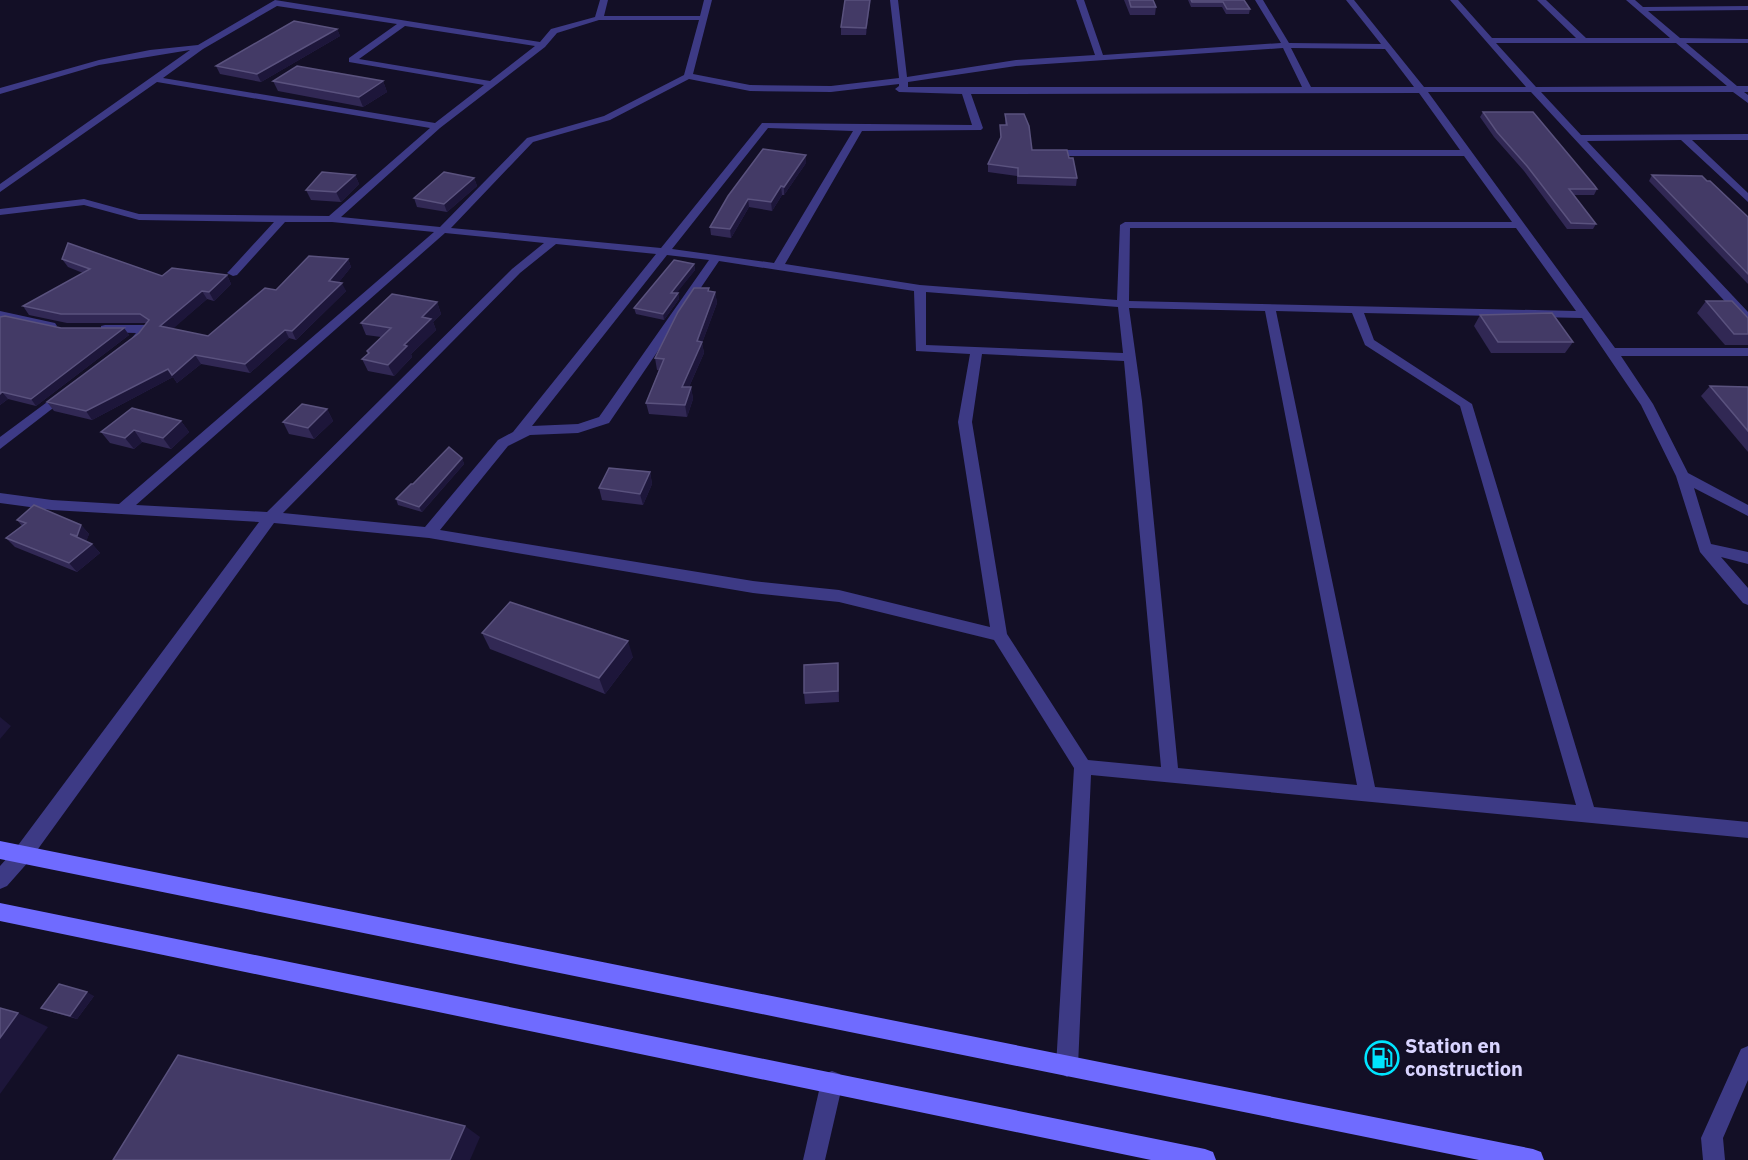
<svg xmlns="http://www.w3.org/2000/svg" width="1748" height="1160" viewBox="0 0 1748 1160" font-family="'IBM Plex Sans',sans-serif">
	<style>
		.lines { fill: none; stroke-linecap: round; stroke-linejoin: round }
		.street { fill: #3d3a85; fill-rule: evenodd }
		.secondary { fill: #6f6bff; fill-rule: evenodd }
		.wall { fill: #312854 }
		.shaded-wall { fill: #1d163a }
		.building { fill: #433a66; stroke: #5a527e; stroke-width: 1.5 }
		.labels { text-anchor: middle; stroke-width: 4.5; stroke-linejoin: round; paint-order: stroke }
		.near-poi-label { font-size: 20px; font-weight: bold; fill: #d9d4ff; stroke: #130f26; text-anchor: start }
	</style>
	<rect width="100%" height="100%" fill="#130f26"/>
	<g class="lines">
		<g class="street">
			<path d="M275,0l265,42 11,-13 44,-12 5,-17h8l-4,16h96l4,-16h8l-19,74 57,11 81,1 68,-8 -9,-78h8l9,77 109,-17 79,-5 -19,-55h8l19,55 178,-12 -26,-43h8l26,43 92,1 -35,-44h8l70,87h102l-76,-87h8l34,38h84l-39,-38h9l40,38h84l-44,-38h9l8,7 105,-1v4l-100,1 32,27 68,1v4h-62l51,43h11v6h-4l4,3v8l-15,-11h-192l40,43 167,-1v6h-56l56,53v9l-67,-62 -94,1 161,171v11l-4,-1 -213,-230h-103l187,256h133v8h-127l32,48 35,69 60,32v11l-54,-28 17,56 37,8v12l-27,-7 27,31v17l-5,-2 -43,-51 -24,-76 -35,-71 -59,-87 -218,-5 10,27 98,64 122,403 154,15v16l-657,-63 -13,291 -4,7 -7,4 -7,-4 -4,-7 18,-298 -80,-128 -155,-38 -86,-9 -324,-55 -155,-15 -244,337 -23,26 -7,3v-23l16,-18 243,-326 -207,-12 -52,-7v-10l52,7 67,4 315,-272 -102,-10h-47l-48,53 -4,1 -6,-3 2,-2 45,-49 -135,-2 -55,-15 -84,10v-6l84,-10 55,15 190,2 101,-88 -273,-46 -157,110v-8l190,-134 -91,15 -99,29v-6l99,-28 51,-10 48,-5zM277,6l120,18 -48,34v4l135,23 -49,38 -272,-45 40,-29zM599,20h100l-15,55 -80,41 -77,22 -87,89 -99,-10 99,-89 105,-81 12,-14zM405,26l130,20 -45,35 -131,-22zM1496,43h180l51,43 -191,1zM1283,48l19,39h-394v-5l108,-16zM1291,48l94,1 29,38h-103zM689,79l61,12 81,1 68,-8v2l-4,3 4,3 63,2 10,31 -210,-2 -101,125 -210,-20 82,-86 77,-22zM1419,93l41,57h-412l-5,3 5,3h416l48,66h-387l-5,3 -3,75 -197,-15 -135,-21 77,-133 119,-1 2,-2 -12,-34zM768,128l85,3 -79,132 -102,-14zM1130,228h386l60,83 -447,-10zM445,233l99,10 -32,26 -245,243 -131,-7zM556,244l100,10 -143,178 -15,8 -73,87 -142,-14 237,-240zM667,255l42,5 -110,157 -21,7 -46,2zM719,261l195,30 2,60 54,3 -12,68 32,205 -151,-37 -86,-9 -313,-51 68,-84 22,-11 48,-2 31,-10zM926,292l192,15 5,46 -197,-8zM1129,308l136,3 92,474 -179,-17 -36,-367zM1276,311l76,2 13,32 95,61 116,399 -201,-18zM982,354l142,7 37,406 -73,-7 -81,-126 -35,-212z"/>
			<polygon points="0,311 55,323 57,326 51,330 0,319"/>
			<polygon points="105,325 146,325 152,329 140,343 136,344 130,340 136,333 101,332 101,326"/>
			<polygon points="66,388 72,392 70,395 0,449 0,437"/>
			<polygon points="1748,1046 1748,1080 1723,1138 1725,1160 1703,1160 1701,1138 1741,1049"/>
			<polygon points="832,1071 840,1074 843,1082 825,1160 803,1160 821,1082 824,1074"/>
		</g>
		<g class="secondary">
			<polygon points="0,841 1533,1149 1541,1152 1544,1160 1479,1160 0,859"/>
			<polygon points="0,903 1205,1149 1213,1152 1216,1160 1151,1160 0,921"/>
		</g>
	</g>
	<g class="wall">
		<polygon points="1124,0 1153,0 1156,7 1155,15 1130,15"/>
		<polygon points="1188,0 1244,0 1250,9 1249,14 1226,14 1222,7 1191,7"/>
		<polygon points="870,4 866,35 841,35 841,27"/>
		<polygon points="337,29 340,36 261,82 220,74 216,66"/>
		<polygon points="273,81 383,81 387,92 363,107 278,91"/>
		<polygon points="1483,112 1597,189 1594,195 1574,195 1596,224 1593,229 1567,229 1524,171 1494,137 1480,117"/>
		<polygon points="1005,114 1032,150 1069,158 1077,178 1076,186 1017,184 1017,176 988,172 988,164 1000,140 1000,125 1005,125"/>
		<polygon points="806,163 784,195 782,195 772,211 749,207 731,238 711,235 710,227 728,196"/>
		<polygon points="355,175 359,184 341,202 311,200 306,190"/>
		<polygon points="1652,175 1748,217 1748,284 1649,181"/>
		<polygon points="474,178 477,186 447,212 417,207 414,198"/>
		<polygon points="62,259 162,276 227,275 231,284 214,301 207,299 172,329 208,336 276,290 348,259 351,267 339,282 346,291 296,340 289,338 250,373 201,364 177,383 173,377 92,420 54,411 47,402 139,333 147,323 67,323 29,315 23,306 83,273 68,267"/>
		<polygon points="694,264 695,270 676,293 678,293 679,299 664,320 636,314 634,308"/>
		<polygon points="710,291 715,292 717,303 702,343 704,353 689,387 691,387 693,399 687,417 649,414 646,403 659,370 657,370 655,358"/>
		<polygon points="1706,301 1748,318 1748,345 1725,345 1697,313"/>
		<polygon points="437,302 441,314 433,322 436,330 411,354 412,357 394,376 368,371 362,359 368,354 367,351 381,337 366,335 361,323"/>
		<polygon points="1480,315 1573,342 1565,353 1491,353 1474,326"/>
		<polygon points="0,317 61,328 124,328 129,335 36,406 8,399 0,405"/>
		<polygon points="1710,386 1748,387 1748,452 1701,396"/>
		<polygon points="327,409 333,421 314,439 289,434 283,422"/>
		<polygon points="181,421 189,432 171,449 142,442 134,449 110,443 101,432"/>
		<polygon points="462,458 464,464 422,512 398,505 396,499 413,484"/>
		<polygon points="650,472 652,484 643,505 602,500 599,488"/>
		<polygon points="17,520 81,525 89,534 86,541 92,544 100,553 77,572 15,547 6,538 22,526"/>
		<polygon points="482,633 633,657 605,694 490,649"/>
		<polygon points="838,663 839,702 805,704 804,693"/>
		<polygon points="94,996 77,1019 49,1011 41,1008"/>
	</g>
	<g class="shaded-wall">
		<polygon points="870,0 870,4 866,35 866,28"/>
		<polygon points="337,29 340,36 261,82 257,74"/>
		<polygon points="383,81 387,92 363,107 359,97"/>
		<polygon points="806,155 806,163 784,195 784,187"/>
		<polygon points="355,175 359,184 341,202 336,192"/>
		<polygon points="474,178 477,186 447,212 444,204"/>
		<polygon points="781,186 782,195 772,211 771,202"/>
		<polygon points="748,199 749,207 731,238 730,229"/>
		<polygon points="348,259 351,267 333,290 329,281"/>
		<polygon points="694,264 695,270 672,299 671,293"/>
		<polygon points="227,275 231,284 214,301 209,292"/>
		<polygon points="342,283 346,291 296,340 292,331"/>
		<polygon points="202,291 207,299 166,335 160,326"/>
		<polygon points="715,292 717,303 702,343 704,353 684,398 682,387"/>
		<polygon points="678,293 679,299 664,320 663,314"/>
		<polygon points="437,302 441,314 433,322 436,330 411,354 412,357 394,376 388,365 404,345 422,317"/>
		<polygon points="124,328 129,335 36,406 31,399"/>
		<polygon points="285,330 289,338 250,373 245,364"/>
		<polygon points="195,355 201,364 177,383 173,377 92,420 86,411"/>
		<polygon points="691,387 693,399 687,417 685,405"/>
		<polygon points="2,392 8,399 0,405 0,394"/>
		<polygon points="327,409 333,421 314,439 308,428"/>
		<polygon points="181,421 189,432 171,449 163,438"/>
		<polygon points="134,430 142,442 134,449 125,438"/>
		<polygon points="462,458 464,464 422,512 419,507"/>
		<polygon points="650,472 652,484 643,505 640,494"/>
		<polygon points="81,525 89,534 85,545 77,536"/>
		<polygon points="92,544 100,553 77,572 69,563"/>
		<polygon points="628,641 633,657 605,694 599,678"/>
		<polygon points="0,717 11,726 0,739"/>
		<polygon points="87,992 94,996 77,1019 70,1016"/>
		<polygon points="18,1013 48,1027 0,1094 0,1038"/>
		<polygon points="465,1126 480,1137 470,1160 450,1160"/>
	</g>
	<g class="building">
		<polygon points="845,0 870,0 866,28 841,27"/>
		<polygon points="1129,0 1153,0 1156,7 1131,7"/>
		<polygon points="1191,0 1244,0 1250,9 1227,9 1223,2 1192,2"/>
		<polygon points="294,21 337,29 257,74 216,66"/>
		<polygon points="297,66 383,81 359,97 273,81"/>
		<polygon points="1483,112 1533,112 1594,185 1597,189 1569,189 1596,224 1571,223 1527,166 1497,132"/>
		<polygon points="1005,114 1024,114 1029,126 1032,150 1067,150 1069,158 1073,158 1077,178 1018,176 1018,168 988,164 1001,137 1000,125 1007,125"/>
		<polygon points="763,149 806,155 784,187 781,186 771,202 748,199 730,229 710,227 728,196"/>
		<polygon points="322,172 355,175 336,192 306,190"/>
		<polygon points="444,172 474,178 444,204 414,198"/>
		<polygon points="1652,175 1702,176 1707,181 1710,181 1748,217 1748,274"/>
		<polygon points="68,243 162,276 172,268 227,275 209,292 202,291 160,326 208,336 265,288 276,290 309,256 348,259 329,281 342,283 292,331 285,330 245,364 195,355 172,375 168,369 86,411 47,402 139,333 149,320 140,314 61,314 23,306 90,269 62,259"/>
		<polygon points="674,260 694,264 671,293 678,293 663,314 634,308"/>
		<polygon points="694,288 709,288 708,291 715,292 697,341 702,342 682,387 691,387 685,405 646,403 664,359 655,358 678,312"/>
		<polygon points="392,294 437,302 422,317 431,319 404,345 407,346 388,365 362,359 369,353 367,351 391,328 361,323"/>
		<polygon points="1706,301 1732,301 1748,318 1748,334 1734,334"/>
		<polygon points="1552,313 1573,342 1498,342 1480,315"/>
		<polygon points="5,316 61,328 124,328 31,399 2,392 0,394 0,317"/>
		<polygon points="1710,386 1748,387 1748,431"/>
		<polygon points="302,404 327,409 308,428 283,422"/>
		<polygon points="132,408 181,421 163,438 134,430 125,438 101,432"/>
		<polygon points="449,447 462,458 419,507 396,499 411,484 413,484"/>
		<polygon points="609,468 650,472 640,494 599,488"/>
		<polygon points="34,505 81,525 77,536 70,534 92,544 69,563 6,538 26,523 17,520"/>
		<polygon points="510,602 628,641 599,678 482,633"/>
		<polygon points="838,663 838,691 804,693 804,665"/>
		<polygon points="59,984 87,992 70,1016 41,1008"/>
		<polygon points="0,1008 18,1013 0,1038"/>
		<polygon points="178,1055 465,1126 450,1160 113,1160"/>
	</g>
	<defs>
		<g id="fuel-ring" transform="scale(1.725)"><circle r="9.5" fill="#130f26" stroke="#00e5ff" stroke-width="1.5"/><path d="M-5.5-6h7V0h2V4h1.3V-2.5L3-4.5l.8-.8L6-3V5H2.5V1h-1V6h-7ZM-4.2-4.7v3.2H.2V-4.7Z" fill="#00e5ff"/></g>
	</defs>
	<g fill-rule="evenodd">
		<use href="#fuel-ring" x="1382" y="1058"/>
	</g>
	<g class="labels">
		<g class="near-poi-label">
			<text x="1405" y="1053">Station en<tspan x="1405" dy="23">construction</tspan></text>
		</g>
	</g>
</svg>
